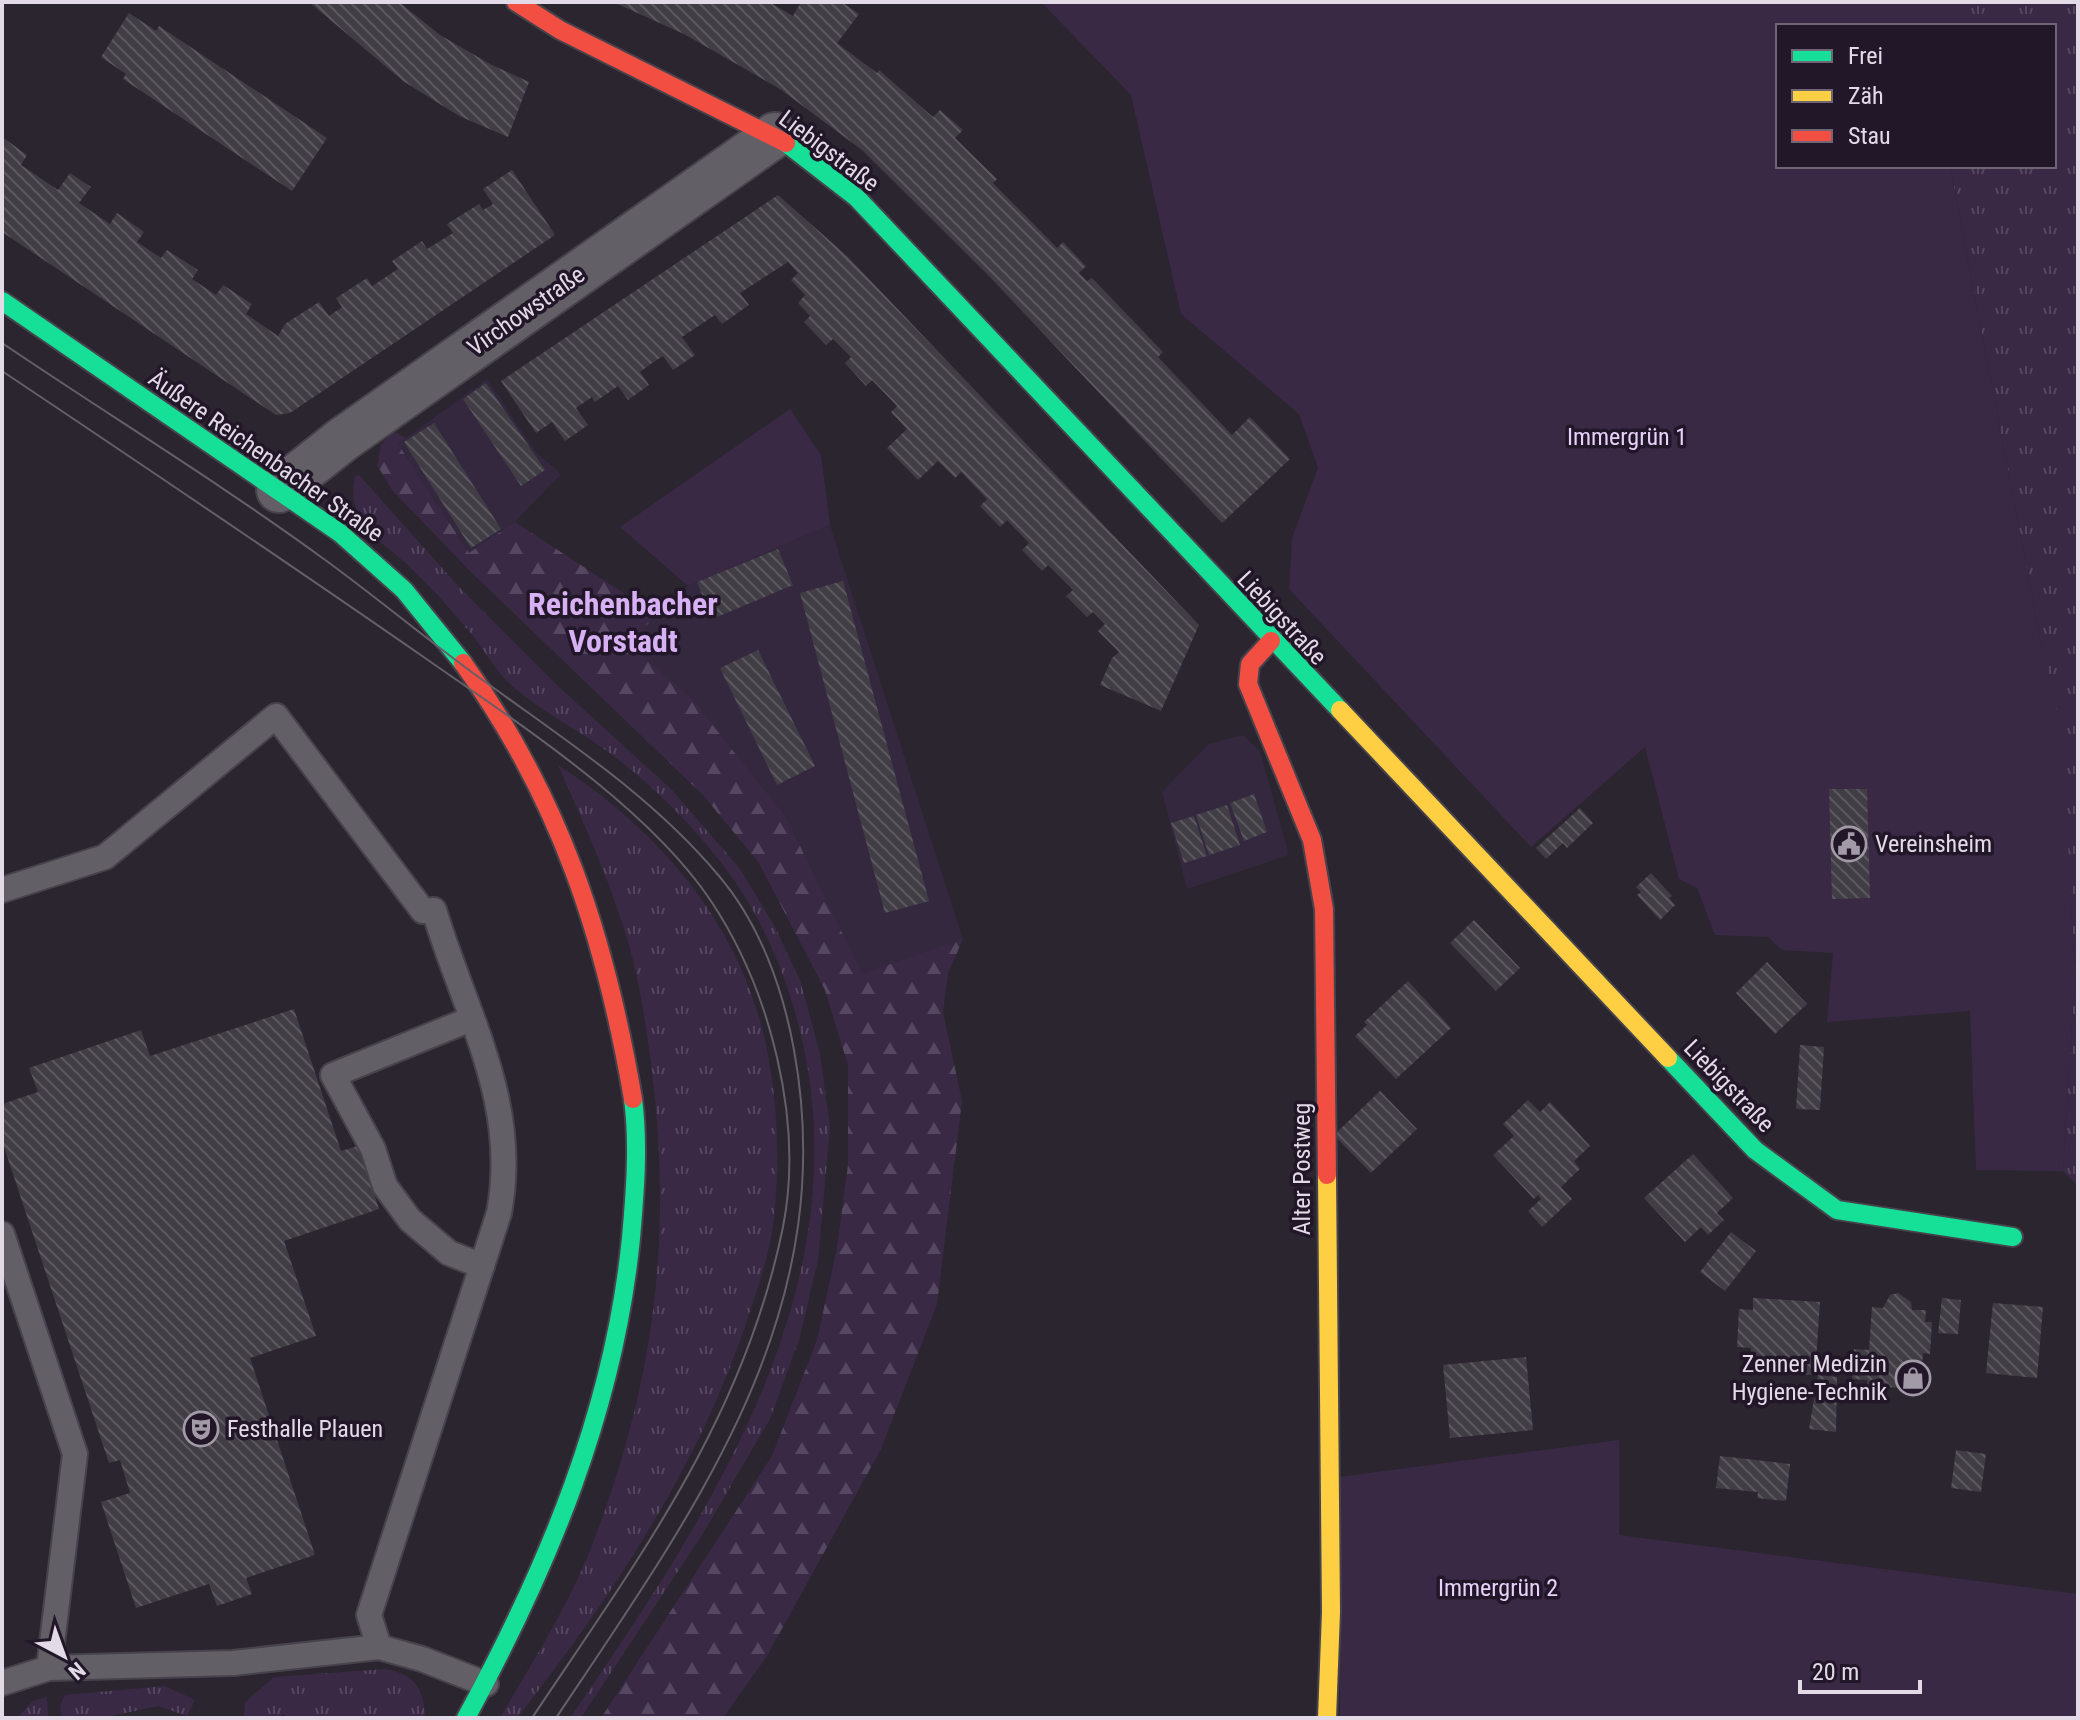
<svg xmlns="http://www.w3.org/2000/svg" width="2080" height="1720" viewBox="0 0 2080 1720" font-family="'Roboto Condensed',sans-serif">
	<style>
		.built { fill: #34283f }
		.grass { fill: url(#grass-tufts) }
		.forest { fill: url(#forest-firs) }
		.green { fill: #3a2945 }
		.building { fill: url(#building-back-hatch) }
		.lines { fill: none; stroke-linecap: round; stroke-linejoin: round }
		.lane-casing { stroke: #47434c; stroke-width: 28 }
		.street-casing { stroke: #47434c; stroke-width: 48 }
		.fast-casing { stroke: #47434c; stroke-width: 22 }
		.slow-casing { stroke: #47434c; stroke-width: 22 }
		.jam-casing { stroke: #47434c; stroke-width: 22 }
		.lane { stroke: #625f66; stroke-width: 24 }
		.street { stroke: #625f66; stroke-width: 44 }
		.fast { stroke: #16e098; stroke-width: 18 }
		.slow { stroke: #ffcf43; stroke-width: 18 }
		.jam { stroke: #f24e42; stroke-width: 18 }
		.tram { stroke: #656068; stroke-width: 2 }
		.labels { text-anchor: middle; stroke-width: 7; stroke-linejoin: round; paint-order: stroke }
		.street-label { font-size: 24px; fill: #e2dbe7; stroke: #221729 }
		.park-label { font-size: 24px; fill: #e7d0f9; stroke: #221729 }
		.poi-label { font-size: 24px; fill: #e2dbe7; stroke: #221729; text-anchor: start }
		.district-label { font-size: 32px; font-weight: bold; fill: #d7b1f4; stroke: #221729 }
	</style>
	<defs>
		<pattern id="grass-tufts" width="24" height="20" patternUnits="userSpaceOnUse" patternTransform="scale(2)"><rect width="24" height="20" fill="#3a2945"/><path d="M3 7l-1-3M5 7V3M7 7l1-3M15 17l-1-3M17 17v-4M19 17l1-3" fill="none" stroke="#564760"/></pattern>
		<pattern id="forest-firs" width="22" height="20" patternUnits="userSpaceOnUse" patternTransform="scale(2)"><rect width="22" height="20" fill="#3a2945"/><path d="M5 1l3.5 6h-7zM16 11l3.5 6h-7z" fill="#564760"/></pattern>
		<pattern id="building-back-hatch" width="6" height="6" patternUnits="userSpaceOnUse" patternTransform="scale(2)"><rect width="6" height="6" fill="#413d45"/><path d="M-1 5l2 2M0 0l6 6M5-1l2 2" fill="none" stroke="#5c5860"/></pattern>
	</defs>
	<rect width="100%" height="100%" fill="#2a252f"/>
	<g class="built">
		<polygon points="487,379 535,451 561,474 515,522 469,553 398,444"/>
		<polygon points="830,525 963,939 862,975 787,819 627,644 688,586"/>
		<polygon points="1243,735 1260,751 1289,855 1187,889 1162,792 1208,744"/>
	</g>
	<g class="grass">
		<polygon points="1938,2 2078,2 2078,1186 2063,1171 2075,976 2061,733 2039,633 1950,166 2054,166 2054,26 1938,26"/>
		<path d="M359,475l100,112 100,100 113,103 68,79 34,56 26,55 20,74 10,73 -12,133 -19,80 -29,79 -68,116 -121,183h-11c134,-195 286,-421 234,-669 -14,-68 -42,-135 -85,-189 -29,-37 -63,-71 -100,-100 -34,-27 -77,-47 -110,-77 -14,-13 -24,-32 -36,-47 -19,-23 -39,-46 -60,-66 -32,-31 -68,-45 -58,-94z"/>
		<path d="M558,765c105,68 187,165 210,290 10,54 12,107 6,162 -3,32 -14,64 -24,94 -47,149 -137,285 -233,407h-17c31,-54 66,-108 89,-165 64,-163 84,-309 63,-482 -5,-39 -11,-81 -21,-119 -18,-65 -46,-126 -73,-187z"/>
		<path d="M386,1669c29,6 38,19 39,49h-139l-2,-4 -9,4h-31l1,-16 29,-25z"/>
		<polygon points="165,1686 195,1700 187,1716 158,1706 102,1718 62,1718 60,1706 65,1695"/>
		<polygon points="47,1697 48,1718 17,1718 33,1701"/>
	</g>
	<polygon class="forest" points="393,431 406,438 398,444 469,553 515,522 657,615 628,644 692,699 787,819 862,974 963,939 948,973 943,1012 962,1101 937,1304 881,1449 767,1656 723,1718 601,1718 772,1456 817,1340 837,1248 848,1165 848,1065 825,990 759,863 703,795 472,573 392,490 377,465 381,445"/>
	<g class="green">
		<polygon points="1041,2 1938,2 1938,26 1778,26 1778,166 1950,166 2039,633 2062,733 2075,976 2063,1171 1976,1170 1970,1011 1827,1022 1833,953 1782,950 1768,937 1715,935 1697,888 1679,879 1645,747 1531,847 1289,589 1292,538 1318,468 1299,414 1181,314 1131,95"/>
		<polygon points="790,409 821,455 830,525 688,586 620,527"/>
		<polygon points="1619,1440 1619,1535 2078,1594 2078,1718 1340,1718 1339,1477"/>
	</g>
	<g class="building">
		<polygon points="309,2 399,2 440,35 490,64 529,82 508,137 459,116 403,81"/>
		<polygon points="613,2 769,2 793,16 801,2 842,2 859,14 837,43 877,73 879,70 933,117 940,110 963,130 955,138 997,179 993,183 1057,248 1063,242 1086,266 1079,273 1087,281 1092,278 1163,352 1158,357 1232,435 1250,417 1290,459 1222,523 988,275 862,150 780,89 684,34"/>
		<polygon points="129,13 156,31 159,26 327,138 292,191 123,79 126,74 101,57"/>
		<polygon points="2,137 27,155 21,165 58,190 70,173 91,187 79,203 110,224 117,213 144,232 137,242 161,258 167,250 198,270 192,279 216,295 223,285 252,304 246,314 278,336 285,324 319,302 329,316 342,307 336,298 367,278 372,286 398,269 392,261 422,241 427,249 453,233 447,224 479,204 483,210 493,204 483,189 512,170 555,235 290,413 276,415 2,232"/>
		<polygon points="778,195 847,256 1199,625 1161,711 1100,685 1112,658 1119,652 1098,631 1105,624 1093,612 1087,617 1066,596 1073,590 1048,565 1042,571 1022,550 1029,543 1007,520 1000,527 980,506 987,499 961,472 955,478 938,461 918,480 887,448 907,429 891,412 897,406 872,380 866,386 845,363 851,357 833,339 826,345 804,322 810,316 798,303 805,295 791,280 798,273 788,262 740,293 749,305 722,324 715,315 682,337 695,355 673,370 663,356 652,363 640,372 649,385 628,400 618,386 595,402 592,397 576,408 588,425 565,441 552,422 536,433 501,381"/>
		<polygon points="486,383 545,470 521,486 463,399"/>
		<polygon points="434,423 501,529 471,548 404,442"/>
		<polygon points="778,549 793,585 712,619 697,582"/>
		<polygon points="843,581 929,901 885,913 800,593"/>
		<polygon points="758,650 815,766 777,785 720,668"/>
		<polygon points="1829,789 1867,789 1870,898 1832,899"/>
		<polygon points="1254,794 1267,832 1244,841 1230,803"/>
		<polygon points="1227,805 1240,845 1209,855 1196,815"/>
		<polygon points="1580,808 1593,823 1567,848 1563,843 1546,859 1536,848"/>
		<polygon points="1194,816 1207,856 1184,863 1171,823"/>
		<polygon points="1651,873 1672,896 1669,898 1675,905 1660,920 1637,895 1641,892 1636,887"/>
		<polygon points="1474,920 1520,968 1496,991 1450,943"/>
		<polygon points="1767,962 1807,1004 1775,1034 1736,993"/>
		<polygon points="1408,981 1451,1028 1396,1079 1355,1036 1367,1025 1364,1022"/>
		<polygon points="294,1009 341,1151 364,1144 371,1164 365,1165 379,1209 284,1241 316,1336 250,1358 315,1555 246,1578 252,1594 217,1606 209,1584 136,1608 101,1502 130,1493 120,1460 109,1463 2,1141 2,1104 38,1092 29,1068 141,1030 150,1056"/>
		<polygon points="1800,1045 1824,1047 1820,1110 1796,1109"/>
		<polygon points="1380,1091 1417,1129 1371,1173 1334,1135"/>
		<polygon points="1528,1100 1540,1112 1550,1102 1590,1146 1574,1161 1580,1169 1561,1187 1572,1199 1542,1227 1528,1211 1541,1199 1538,1195 1534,1199 1493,1155 1514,1136 1503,1124"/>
		<polygon points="1693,1154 1733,1198 1717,1213 1724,1220 1708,1235 1701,1227 1685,1242 1644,1198"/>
		<polygon points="1731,1232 1756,1251 1725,1291 1700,1272"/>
		<polygon points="1898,1293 1911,1302 1912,1310 1926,1310 1925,1322 1932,1322 1930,1354 1923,1353 1920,1389 1867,1386 1867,1380 1852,1379 1854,1349 1869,1350 1872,1307 1883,1308 1890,1295"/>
		<polygon points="1753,1298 1820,1302 1815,1375 1750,1372 1751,1348 1737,1347 1739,1309 1753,1310"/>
		<polygon points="1942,1298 1961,1300 1958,1334 1938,1333"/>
		<polygon points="1993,1303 2043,1307 2037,1378 1986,1373"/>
		<polygon points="1526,1357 1533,1430 1450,1438 1443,1365"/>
		<polygon points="1818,1375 1837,1377 1836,1432 1809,1429"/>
		<polygon points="1956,1450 1986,1454 1981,1492 1951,1488"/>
		<polygon points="1720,1456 1790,1464 1786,1501 1757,1498 1758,1492 1716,1488"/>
	</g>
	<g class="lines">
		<g class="lane-casing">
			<g id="lane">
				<path d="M2,890l103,-33 171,-141 147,195 11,-1c31,104 86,192 65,303l-130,402 10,32"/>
				<polyline points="471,1019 333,1075 373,1149 385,1186 410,1220 449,1253 482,1266"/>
				<polyline points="2,1234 75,1454 49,1668"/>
				<polyline points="2,1683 49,1668 233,1663 379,1647 422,1659 486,1684"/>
			</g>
		</g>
		<g class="street-casing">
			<polyline id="street" points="279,490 342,440 775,135"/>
		</g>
		<g class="fast-casing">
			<g id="fast">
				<polyline points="786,143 857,198 1340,710"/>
				<polyline points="2,301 340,533 404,590 463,663"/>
				<polyline points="1668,1058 1755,1150 1837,1210 2013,1237"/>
				<path d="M466,1718c82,-151 148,-308 165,-480 4,-45 8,-94 2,-139"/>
			</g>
		</g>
		<g class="slow-casing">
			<g id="slow">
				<polyline points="1340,710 1668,1058"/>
				<polyline points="1327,1175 1331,1612 1327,1718"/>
			</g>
		</g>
		<g class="jam-casing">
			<g id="jam">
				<polyline points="516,2 560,30 786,143"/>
				<polyline points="1271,641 1250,664 1248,684 1312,840 1324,909 1327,1175"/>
				<path d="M463,663c97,135 142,273 170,436"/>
			</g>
		</g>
		<use href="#lane" class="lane"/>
		<use href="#street" class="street"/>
		<use href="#fast" class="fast"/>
		<use href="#slow" class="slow"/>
		<use href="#jam" class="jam"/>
		<g class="tram">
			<path d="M2,343c108,73 221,142 326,219 49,36 96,75 145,111 86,63 178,121 246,203 41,48 64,113 75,174 48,263 -100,461 -238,668"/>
			<path d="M2,371c142,95 283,190 423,287 93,65 223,149 286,243 59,89 93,219 72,326 -39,192 -145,332 -251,491"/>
		</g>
	</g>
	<defs>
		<g id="civic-ring" transform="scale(1.8)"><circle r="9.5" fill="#221729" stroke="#a29ba7" stroke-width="1.5"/><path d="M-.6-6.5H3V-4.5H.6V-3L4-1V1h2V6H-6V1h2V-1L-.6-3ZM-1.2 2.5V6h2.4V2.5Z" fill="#a29ba7"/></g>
		<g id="shop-ring" transform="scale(1.8)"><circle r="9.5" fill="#221729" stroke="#a29ba7" stroke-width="1.5"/><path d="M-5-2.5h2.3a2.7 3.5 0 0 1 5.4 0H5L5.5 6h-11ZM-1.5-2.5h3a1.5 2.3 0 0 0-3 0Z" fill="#a29ba7"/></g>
		<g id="theatre-ring" transform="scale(1.8)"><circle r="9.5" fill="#221729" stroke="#a29ba7" stroke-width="1.5"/><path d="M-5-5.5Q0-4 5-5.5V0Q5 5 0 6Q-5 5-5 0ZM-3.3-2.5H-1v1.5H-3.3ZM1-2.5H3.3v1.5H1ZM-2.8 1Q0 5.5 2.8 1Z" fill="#a29ba7"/></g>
	</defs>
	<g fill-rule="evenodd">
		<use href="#civic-ring" x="1849" y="844"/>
		<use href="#shop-ring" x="1913" y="1378"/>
		<use href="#theatre-ring" x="201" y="1429"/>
	</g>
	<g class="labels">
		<g class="street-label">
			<text transform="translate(829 151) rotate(37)" y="8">Liebigstraße</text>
			<text transform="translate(526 311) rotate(-35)" y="8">Virchowstraße</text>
			<text transform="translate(266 456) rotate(35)" y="8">Äußere Reichenbacher Straße</text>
			<text transform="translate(1282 618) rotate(47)" y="8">Liebigstraße</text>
			<text transform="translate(1729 1086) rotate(46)" y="8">Liebigstraße</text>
			<text transform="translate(1302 1169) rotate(-90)" y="8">Alter Postweg</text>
		</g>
		<g class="park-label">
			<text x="1627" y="445">Immergrün 1</text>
			<text x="1498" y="1596">Immergrün 2</text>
		</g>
		<g class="poi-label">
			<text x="1875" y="852">Vereinsheim</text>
			<text x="1887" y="1372" text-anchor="end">Zenner Medizin<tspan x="1887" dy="28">Hygiene-Technik</tspan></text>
			<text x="227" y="1437">Festhalle Plauen</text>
		</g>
		<g class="district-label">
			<text x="623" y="615">Reichenbacher<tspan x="623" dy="37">Vorstadt</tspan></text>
		</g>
	</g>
	<rect width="2080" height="1720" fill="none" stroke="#e2dbe7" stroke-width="8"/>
	<rect x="1776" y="24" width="280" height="144" fill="#221729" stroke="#6f6575" stroke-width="2"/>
	<rect x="1792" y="50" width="40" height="12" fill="#16e098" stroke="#6f6575" stroke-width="2"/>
	<text x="1848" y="64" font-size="24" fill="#e2dbe7">Frei</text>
	<rect x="1792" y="90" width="40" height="12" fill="#ffcf43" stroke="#6f6575" stroke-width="2"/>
	<text x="1848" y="104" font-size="24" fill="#e2dbe7">Zäh</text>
	<rect x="1792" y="130" width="40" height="12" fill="#f24e42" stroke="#6f6575" stroke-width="2"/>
	<text x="1848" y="144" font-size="24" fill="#e2dbe7">Stau</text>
	<g transform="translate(64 1656) rotate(139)" stroke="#221729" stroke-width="6" paint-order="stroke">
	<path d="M0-6L14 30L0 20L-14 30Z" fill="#e2dbe7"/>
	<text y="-12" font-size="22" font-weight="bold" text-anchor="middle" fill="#e2dbe7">N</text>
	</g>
	<path d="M1800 1680v12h120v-12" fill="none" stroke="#e2dbe7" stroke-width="4"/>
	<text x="1812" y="1680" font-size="24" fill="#e2dbe7" stroke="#221729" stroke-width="6" paint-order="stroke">20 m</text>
</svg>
